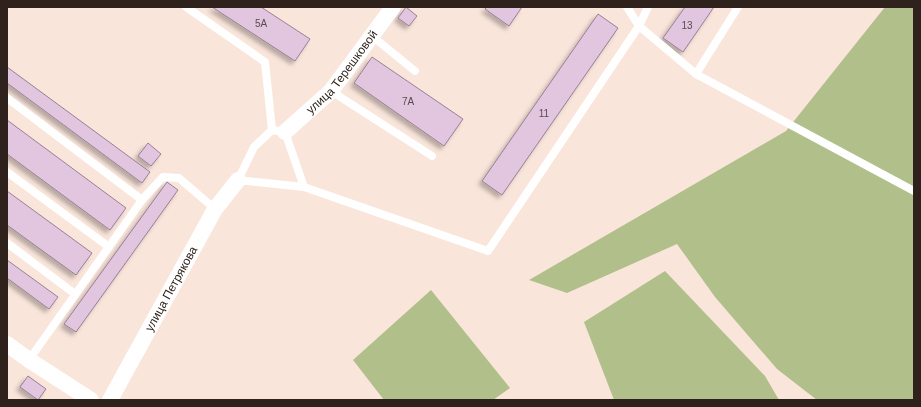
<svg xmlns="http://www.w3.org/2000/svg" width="921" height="407" viewBox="0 0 921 407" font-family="Arial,sans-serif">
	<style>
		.green { fill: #b1bf8a }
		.building { fill: #e2c6df; stroke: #997f96; filter: url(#shadow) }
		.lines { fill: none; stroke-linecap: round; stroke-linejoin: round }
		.service { stroke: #fff; stroke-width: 8 }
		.minor { stroke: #fff; stroke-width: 16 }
		.labels { text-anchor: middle; stroke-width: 3; stroke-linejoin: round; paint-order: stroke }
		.number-label { font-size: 10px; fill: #5c4b4d }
		.street-label { font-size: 12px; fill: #2f221c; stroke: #fff }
	</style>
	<defs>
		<filter id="shadow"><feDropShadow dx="-3.5" dy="3.5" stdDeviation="2" flood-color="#0004"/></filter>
	</defs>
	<rect width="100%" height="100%" fill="#fae5db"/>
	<g class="green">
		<polygon points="885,7 914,7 914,400 817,400 777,369 715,297 677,244 567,293 529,280 786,131"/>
		<polygon points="665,271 765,376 779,400 614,400 584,322"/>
		<polygon points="431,290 510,388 493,400 384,400 353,360"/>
	</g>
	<g class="building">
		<polygon points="212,7 261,7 310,39 295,61"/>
		<polygon points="406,7 417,16 409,26 398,18"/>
		<polygon points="487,7 522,7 509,26 485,9"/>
		<polygon points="685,7 714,7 683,52 663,38"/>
		<polygon points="598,14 618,28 502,195 482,181"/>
		<polygon points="372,57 463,119 444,146 354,83"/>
		<polygon points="7,67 150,172 142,183 7,83"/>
		<polygon points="7,120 126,208 110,230 7,154"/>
		<polygon points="148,143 161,154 151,166 138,156"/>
		<polygon points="167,182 178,190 76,332 64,324"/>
		<polygon points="7,191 92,253 76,275 7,225"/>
		<polygon points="7,260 58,297 49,309 7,278"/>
		<polygon points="28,376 46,389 38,400 20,387"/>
	</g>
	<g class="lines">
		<g class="service">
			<polyline points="186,7 265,62 272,130"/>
			<polyline points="648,7 639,26 696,74 914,191"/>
			<polyline points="372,36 415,71"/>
			<polyline points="696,74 738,7"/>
			<polyline points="331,91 432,156"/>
			<polyline points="7,98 142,200"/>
			<polyline points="7,172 109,247"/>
			<polyline points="304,187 285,132 272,130 254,147 238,180 304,187 488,251 639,26 627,7"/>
			<polyline points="7,243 75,294"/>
			<polyline points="29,360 142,200 163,177 179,178 215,209"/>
		</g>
		<g class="minor">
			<path id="s1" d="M285,132l46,-41 62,-84"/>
			<polyline points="7,344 29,360 91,400"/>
			<path id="s2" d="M110,400l105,-191 23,-29"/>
		</g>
	</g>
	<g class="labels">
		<g class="number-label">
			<text x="261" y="27">5А</text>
			<text x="687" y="29">13</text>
			<text x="408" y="105">7А</text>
			<text x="544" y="117">11</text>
		</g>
		<g class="street-label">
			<text dy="4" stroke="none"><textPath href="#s1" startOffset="83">улица Терешковой</textPath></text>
			<text dy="4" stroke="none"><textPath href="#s2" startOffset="127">улица Петрякова</textPath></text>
		</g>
	</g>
	<rect width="921" height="407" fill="none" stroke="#2f221c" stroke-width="16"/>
</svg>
